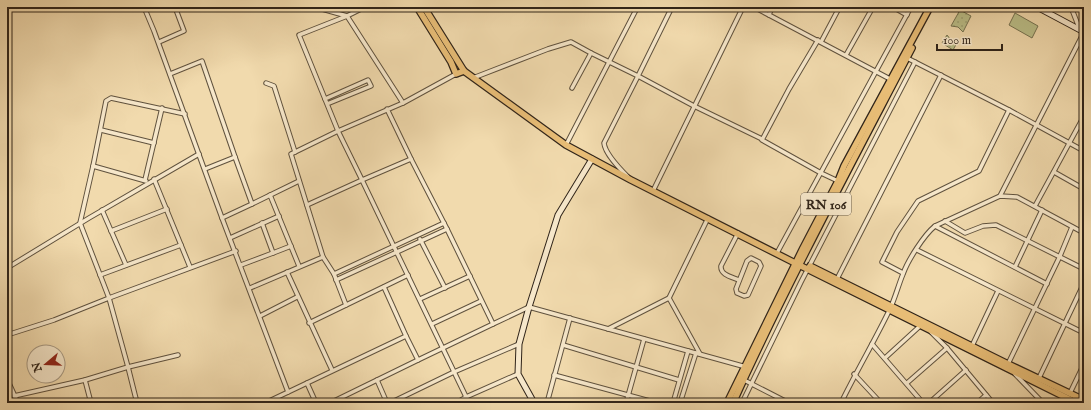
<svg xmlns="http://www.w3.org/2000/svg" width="1091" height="410" viewBox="0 0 1091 410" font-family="'IM FELL English',serif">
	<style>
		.grass { fill: url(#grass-dots); stroke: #767251 }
		.pitch { fill: #bbbf89; stroke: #767251 }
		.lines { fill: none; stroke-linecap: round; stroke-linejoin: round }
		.street-casing { stroke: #60523e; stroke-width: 5.5 }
		.secondary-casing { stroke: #302419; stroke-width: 7 }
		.primary-casing { stroke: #302419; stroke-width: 8 }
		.street { stroke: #f6e7ca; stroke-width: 3.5 }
		.secondary { stroke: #f6e7ca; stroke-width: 5 }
		.primary { stroke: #e8bd76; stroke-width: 5.5 }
		.labels { text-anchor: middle; stroke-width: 3; stroke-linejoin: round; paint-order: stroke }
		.shield { fill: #f6e7ca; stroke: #6b5e4e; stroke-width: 1 }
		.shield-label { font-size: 13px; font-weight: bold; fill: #302419 }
	</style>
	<defs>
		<pattern id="grass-dots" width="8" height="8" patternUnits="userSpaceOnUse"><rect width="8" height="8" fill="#bbbf89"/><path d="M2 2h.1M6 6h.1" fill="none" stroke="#a1a476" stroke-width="1.8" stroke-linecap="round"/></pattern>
	</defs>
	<rect width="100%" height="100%" fill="#f1daad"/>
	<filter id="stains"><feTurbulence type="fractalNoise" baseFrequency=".005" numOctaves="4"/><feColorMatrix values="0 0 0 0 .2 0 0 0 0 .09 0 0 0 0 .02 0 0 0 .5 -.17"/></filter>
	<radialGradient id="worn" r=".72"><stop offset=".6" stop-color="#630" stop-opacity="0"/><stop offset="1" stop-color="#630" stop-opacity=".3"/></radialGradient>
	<g class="grass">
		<polygon points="960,10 971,16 963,32 958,27 951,26"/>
		<polygon points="947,35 951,40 958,41 953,50 942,43"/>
	</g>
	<polygon class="pitch" points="1015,13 1038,26 1032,38 1009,25"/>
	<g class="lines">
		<g class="street-casing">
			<g id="street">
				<polyline points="144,7 154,31 222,218 288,392"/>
				<polyline points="315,7 347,16 403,103"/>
				<polyline points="672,7 638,76 694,106 762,139"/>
				<polyline points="754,7 769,15"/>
				<polyline points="772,7 769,15 890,79"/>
				<polyline points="833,7 838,10 840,7"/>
				<polyline points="893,7 907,15"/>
				<polyline points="1071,7 1080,30"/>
				<polyline points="818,40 789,89 762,140 821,173 838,181"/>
				<polyline points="159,42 184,31 175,7"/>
				<polyline points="821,42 838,10"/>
				<polyline points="846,55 873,7"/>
				<polyline points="907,58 1009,110 1084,151"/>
				<polyline points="170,74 202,61 235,157 252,204 299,181"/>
				<polyline points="473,78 548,49 571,42 591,53"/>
				<polyline points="266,83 274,86 295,152"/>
				<path d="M572,88l19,-35 47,23 -34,67c1,11 16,26 24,34"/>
				<polyline points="325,99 299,35 347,16 365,7"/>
				<polyline points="327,104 371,86 368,80 325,99 338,131 291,154 323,257 334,274 346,305"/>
				<polyline points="387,109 411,159 362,180 338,131 403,103 456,74"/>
				<polyline points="101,130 154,143"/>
				<polyline points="566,145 637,8"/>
				<polyline points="411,159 447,229 493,324 529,307 746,367"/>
				<polyline points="93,166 146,181"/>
				<polyline points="205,169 235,157"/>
				<polyline points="1054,172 1084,189"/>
				<polyline points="154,179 190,267"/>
				<polyline points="145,180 162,108"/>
				<polyline points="653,191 743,7"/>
				<polyline points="270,195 299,266"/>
				<polyline points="1000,196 1084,32"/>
				<polyline points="307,205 362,180 469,403"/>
				<polyline points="1035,206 1084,116"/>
				<polyline points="102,210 126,265"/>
				<polyline points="222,218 252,204"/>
				<polyline points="945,221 965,233 983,226 996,225 1084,269"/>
				<polyline points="935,226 1047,284"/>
				<polyline points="111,231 167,209"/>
				<path d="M738,233l-17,33c-1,9 11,11 18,14"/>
				<polyline points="230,238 279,216"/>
				<polyline points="420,239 445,288"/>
				<polyline points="917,250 1084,333"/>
				<polyline points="273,253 291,246"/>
				<polyline points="777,253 911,7"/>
				<polygon points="751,258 759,262 761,266 748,295 744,296 737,293 736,289 747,261"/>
				<polyline points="241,265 273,253 262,223"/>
				<polyline points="1015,267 1042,210"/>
				<polyline points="7,268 89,218 199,154"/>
				<polyline points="287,272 332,370"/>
				<polyline points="903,273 882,262 897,232 918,201 979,171 1009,110"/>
				<polyline points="334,274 444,223"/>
				<polyline points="100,275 181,245"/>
				<polyline points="336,280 447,229"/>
				<polyline points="836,281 941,75"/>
				<polyline points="250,288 323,257"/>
				<polyline points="669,298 708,218"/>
				<polyline points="420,299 470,276"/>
				<polyline points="260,316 297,297"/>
				<polyline points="309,323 408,275"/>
				<polyline points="432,324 481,301"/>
				<polyline points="608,329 669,298 700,354"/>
				<polyline points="931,332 947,348 993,403"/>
				<polyline points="7,335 54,320 109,298 236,251"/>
				<polyline points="406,336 418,360"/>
				<polyline points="872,344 923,403"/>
				<polyline points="563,345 679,380"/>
				<polyline points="972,346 998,291"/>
				<polyline points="885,358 920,326"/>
				<polyline points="1008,364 1060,256 1072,227"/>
				<polyline points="854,374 881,403"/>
				<polyline points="1015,374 1043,403"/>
				<polyline points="554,375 657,403"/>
				<polyline points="1039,378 1084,283"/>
				<polyline points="7,379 18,403"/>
				<polyline points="85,380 91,403"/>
				<polyline points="377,380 387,403"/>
				<polyline points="744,380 789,403"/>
				<polyline points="307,383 316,403"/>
				<polyline points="907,383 947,348"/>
				<polyline points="1070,393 1084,364"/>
				<polyline points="14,396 85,380 128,367 178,355"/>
				<polyline points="137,403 128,367 109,298 80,223 93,166 106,101 111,98 185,114"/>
				<polyline points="265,403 406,336 384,287"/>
				<polyline points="330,403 418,360 493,324"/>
				<polyline points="390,403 454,372 519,344"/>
				<polyline points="456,403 466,397 518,374"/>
				<polyline points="522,403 533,401 537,403"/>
				<polyline points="547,403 570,318"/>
				<polyline points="626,403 644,339"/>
				<polyline points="673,403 688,351"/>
				<polyline points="680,403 696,353"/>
				<polyline points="742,403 801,282 915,62"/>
				<path d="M841,403c15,-31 33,-61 48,-92 6,-12 9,-25 14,-37 5,-14 21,-39 32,-48l65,-30 17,1 67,36"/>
				<polyline points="929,403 966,370"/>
				<polyline points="977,403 986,395"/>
			</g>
		</g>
		<g class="secondary-casing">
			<g id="secondary">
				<polyline points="1037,7 1084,32"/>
				<polyline points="533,401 518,374 519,344 529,307 558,215 592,159"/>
			</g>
		</g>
		<g class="primary-casing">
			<g id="primary">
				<polyline points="417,7 451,62 456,74 464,71"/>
				<polyline points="424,7 464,71 566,145 631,180 795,263 1077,403"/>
				<polyline points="810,266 1008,364 1084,400"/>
				<polyline points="727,403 803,248 838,181 844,166 930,7"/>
				<path d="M733,403c55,-121 118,-238 179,-355"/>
			</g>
		</g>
		<use href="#street" class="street"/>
		<use href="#secondary" class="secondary"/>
		<use href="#primary" class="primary"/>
	</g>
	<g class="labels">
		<rect class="shield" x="801" y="193" width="50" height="22" rx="3"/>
		<g class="shield-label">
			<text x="826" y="209">RN 106</text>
		</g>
	</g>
	<rect width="1091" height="410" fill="none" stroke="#f1daad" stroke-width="24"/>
	<rect x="8" y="8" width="1075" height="394" fill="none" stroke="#302419" stroke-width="2"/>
	<rect x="12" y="12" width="1067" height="386" fill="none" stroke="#302419"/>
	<g transform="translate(46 364) rotate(251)"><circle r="19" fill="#f6e7ca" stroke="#a79983"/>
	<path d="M0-3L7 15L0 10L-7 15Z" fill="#8f2418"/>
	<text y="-6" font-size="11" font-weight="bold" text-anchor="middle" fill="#302419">N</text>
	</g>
	<path d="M937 44v6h65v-6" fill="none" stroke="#302419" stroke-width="2"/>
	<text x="943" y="44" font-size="12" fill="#302419" stroke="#f6e7ca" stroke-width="3" paint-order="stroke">100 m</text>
	<rect width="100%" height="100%" filter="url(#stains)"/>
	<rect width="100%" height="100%" fill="url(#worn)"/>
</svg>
